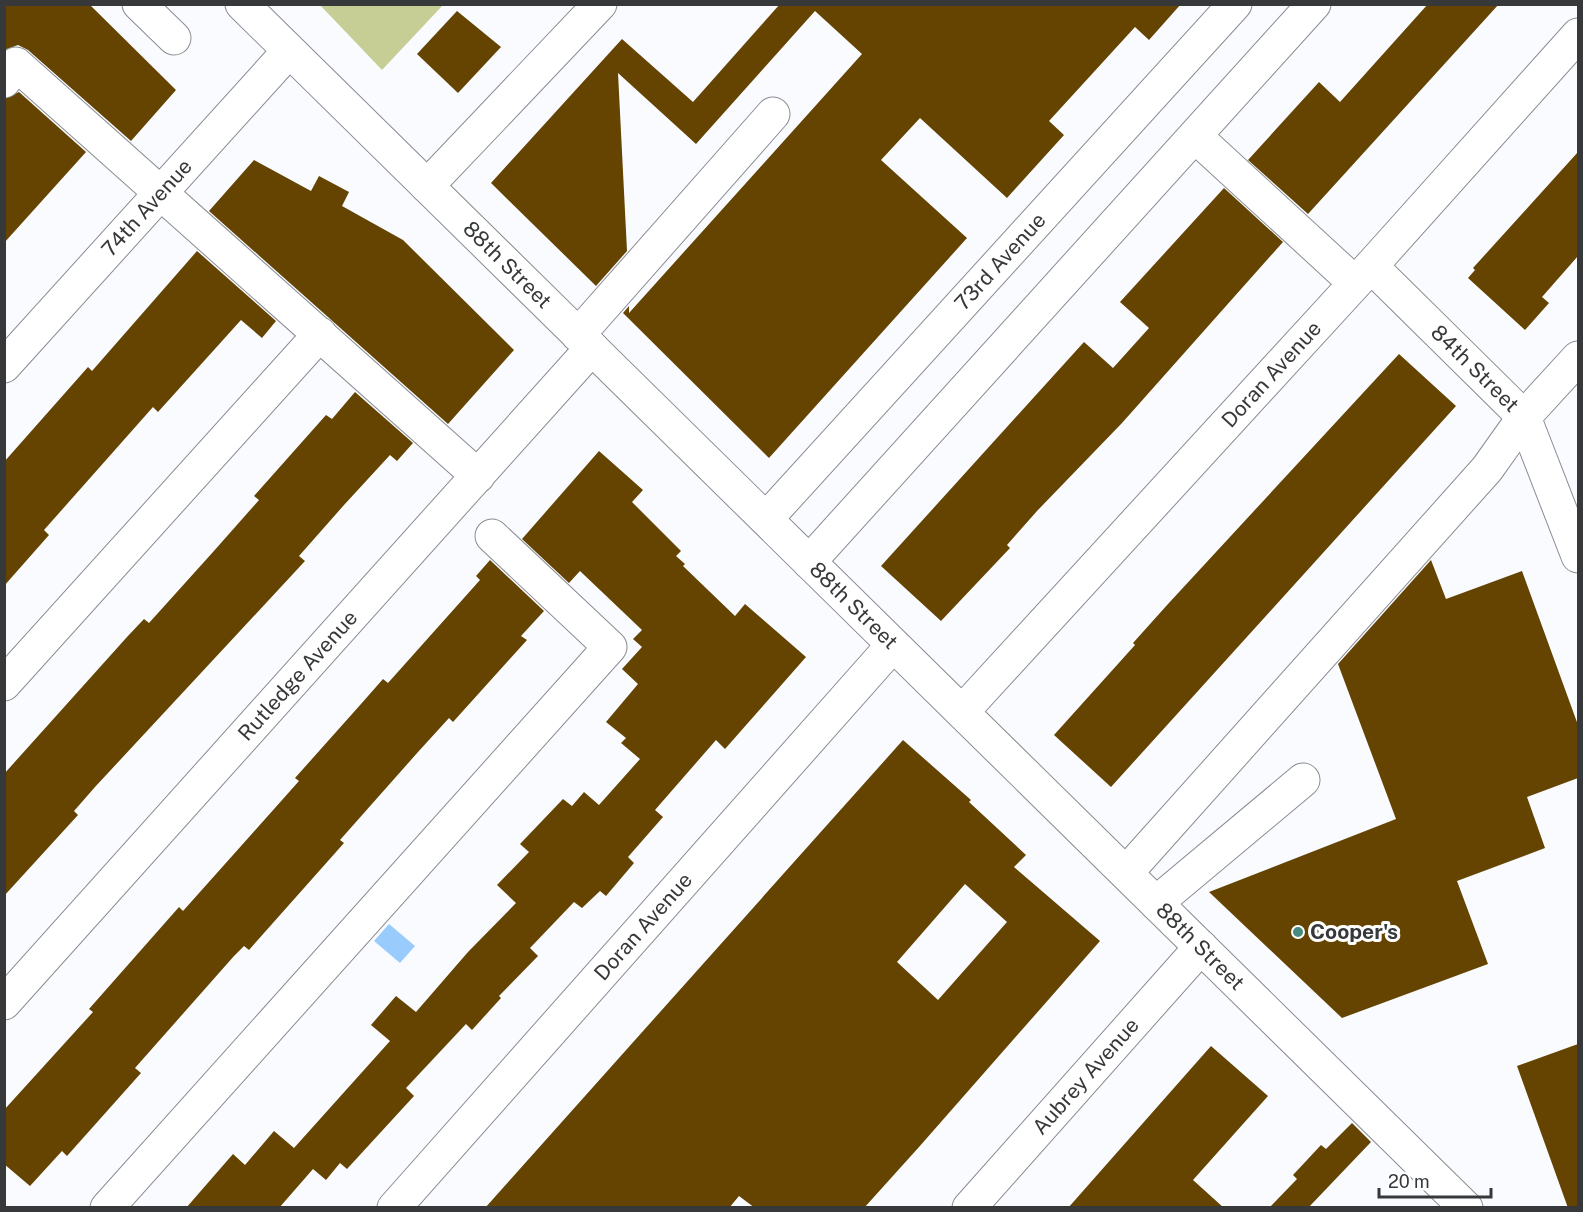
<svg xmlns="http://www.w3.org/2000/svg" width="1583" height="1212" viewBox="0 0 1583 1212" font-family="'Public Sans',sans-serif">
	<style>
		.green { fill: #c6ce96 }
		.water { fill: #99ccfc }
		.building { fill: #644400; fill-rule: evenodd }
		.lines { fill: none; stroke-linecap: round; stroke-linejoin: round }
		.minor-casing { stroke: #898d92; stroke-width: 35 }
		.minor { stroke: #fff; stroke-width: 33 }
		.poi-dot { fill: #478b80; stroke: #fff; stroke-width: 2 }
		.labels { text-anchor: middle; stroke-width: 6; stroke-linejoin: round; paint-order: stroke }
		.street-label { font-size: 21px; fill: #36383a; stroke: #fff }
		.poi-label { font-size: 21px; font-weight: bold; fill: #36383a; stroke: #fff; text-anchor: start }
	</style>
	<rect width="100%" height="100%" fill="#f9fbff"/>
	<polygon class="green" points="320,5 443,5 382,70"/>
	<polygon class="water" points="389,924 415,946 400,963 374,941"/>
	<g class="building">
		<polygon points="4,4 89,4 176,90 131,141 28,50 18,45 4,50"/>
		<polygon points="780,4 1181,4 1149,40 1135,27 1049,121 1064,135 1007,198 920,118 881,160 967,238 769,458 623,313 629,306 629,313 862,54 815,11 696,144 618,73 627,251 596,286 491,183 622,39 693,102"/>
		<polygon points="1428,4 1499,4 1308,214 1248,160 1319,82 1340,102"/>
		<polygon points="457,11 501,47 458,93 417,54"/>
		<polygon points="19,92 86,152 4,243 4,99"/>
		<polygon points="1578,152 1578,256 1542,297 1549,303 1525,330 1468,278 1475,270 1473,268"/>
		<polygon points="254,160 311,191 319,176 349,192 342,206 403,240 514,350 448,424 209,211"/>
		<polygon points="1224,188 1283,242 1122,423 1037,511 1007,545 1010,548 941,621 881,566 1084,342 1113,368 1149,328 1120,302"/>
		<polygon points="197,251 276,321 262,338 241,320 158,412 153,407 44,530 49,535 4,586 4,462 88,367 92,371"/>
		<polygon points="1399,354 1456,406 1111,787 1054,735 1135,645 1133,643 1168,604"/>
		<polygon points="355,392 413,443 397,461 390,455 344,505 299,556 305,561 95,787 74,811 78,815 4,896 4,774 127,637 144,619 149,623 213,552 259,500 254,496 326,415 332,419"/>
		<polygon points="599,451 643,490 632,502 681,551 676,556 685,564 683,566 735,616 745,604 806,657 725,749 716,740 655,810 663,817 628,857 634,863 606,896 600,891 582,908 574,902 530,948 538,956 499,996 501,998 472,1030 466,1024 406,1088 414,1096 347,1169 340,1163 326,1180 313,1169 279,1208 186,1208 233,1154 245,1165 274,1131 294,1148 390,1041 371,1025 396,996 416,1012 468,952 516,903 497,885 529,852 520,844 563,799 572,806 584,792 599,805 640,759 621,743 626,738 606,722 638,684 622,669 642,647 633,639 642,630 580,571 569,583 522,539"/>
		<polygon points="490,560 544,611 521,636 527,640 453,722 449,718 418,752 340,840 344,843 249,950 244,946 234,956 135,1068 141,1073 67,1156 62,1151 30,1186 4,1164 4,1110 93,1012 89,1009 179,907 183,911 299,781 295,778 361,704 383,679 388,683 480,580 476,576"/>
		<polygon points="1431,560 1446,599 1522,571 1578,725 1578,778 1527,797 1545,848 1457,881 1488,964 1342,1018 1209,892 1396,819 1338,664"/>
		<path d="M903,740l68,60 -2,2 57,53 -12,12 86,74 -181,206 -55,61h-109l-16,-12 -10,12h-244zM965,884l42,38 -69,78 -41,-38z"/>
		<polygon points="1578,1044 1578,1208 1568,1208 1517,1066"/>
		<polygon points="1211,1046 1268,1096 1193,1180 1224,1208 1068,1208"/>
		<polygon points="1352,1123 1371,1142 1308,1208 1269,1208 1297,1179 1293,1175 1321,1145 1326,1149"/>
	</g>
	<g class="lines">
		<g class="minor-casing">
			<g id="minor">
				<polyline points="139,4 174,38"/>
				<path id="s1" d="M242,4l1224,1204"/>
				<polyline points="4,81 16,64 478,476"/>
				<polyline points="1195,136 1355,283"/>
				<polyline points="427,186 600,4"/>
				<path id="s2" d="M1371,266l153,151 54,139"/>
				<polyline points="578,335 773,114"/>
				<path id="s3" d="M4,366l285,-315"/>
				<path id="s4" d="M766,519l469,-515"/>
				<polyline points="809,562 1314,4"/>
				<polyline points="4,684 320,334"/>
				<path id="s5" d="M962,712l409,-446 207,-231"/>
				<polyline points="1126,873 1487,469 1524,417 1578,358"/>
				<polyline points="1156,903 1303,780"/>
				<path id="s6" d="M4,1003l588,-655"/>
				<polyline points="107,1208 610,647 492,536"/>
				<path id="s7" d="M394,1208l499,-563"/>
				<path id="s8" d="M969,1208l232,-261"/>
			</g>
		</g>
		<use href="#minor" class="minor"/>
	</g>
	<circle class="poi-dot" cx="1298" cy="932" r="6"/>
	<g class="labels">
		<g class="street-label">
			<text dy="7" stroke="none"><textPath href="#s3" startOffset="213">74th Avenue</textPath></text>
			<text dy="7" stroke="none"><textPath href="#s4" startOffset="348">73rd Avenue</textPath></text>
			<text dy="7" stroke="none"><textPath href="#s1" startOffset="372">88th Street</textPath></text>
			<text dy="7" stroke="none"><textPath href="#s2" startOffset="146">84th Street</textPath></text>
			<text dy="7" stroke="none"><textPath href="#s5" startOffset="458">Doran Avenue</textPath></text>
			<text dy="7" stroke="none"><textPath href="#s1" startOffset="858">88th Street</textPath></text>
			<text dy="7" stroke="none"><textPath href="#s6" startOffset="440">Rutledge Avenue</textPath></text>
			<text dy="7" stroke="none"><textPath href="#s7" startOffset="376">Doran Avenue</textPath></text>
			<text dy="7" stroke="none"><textPath href="#s1" startOffset="1344">88th Street</textPath></text>
			<text dy="7" stroke="none"><textPath href="#s8" startOffset="176">Aubrey Avenue</textPath></text>
		</g>
		<g class="poi-label">
			<text x="1310" y="939">Cooper's</text>
		</g>
	</g>
	<rect width="1583" height="1212" fill="none" stroke="#36383a" stroke-width="12"/>
	<path d="M1379 1188v9h112v-9" fill="none" stroke="#36383a" stroke-width="3"/>
	<text x="1388" y="1188" font-size="18" fill="#36383a" stroke="#ffffff" stroke-width="4.5" paint-order="stroke">20 m</text>
</svg>
